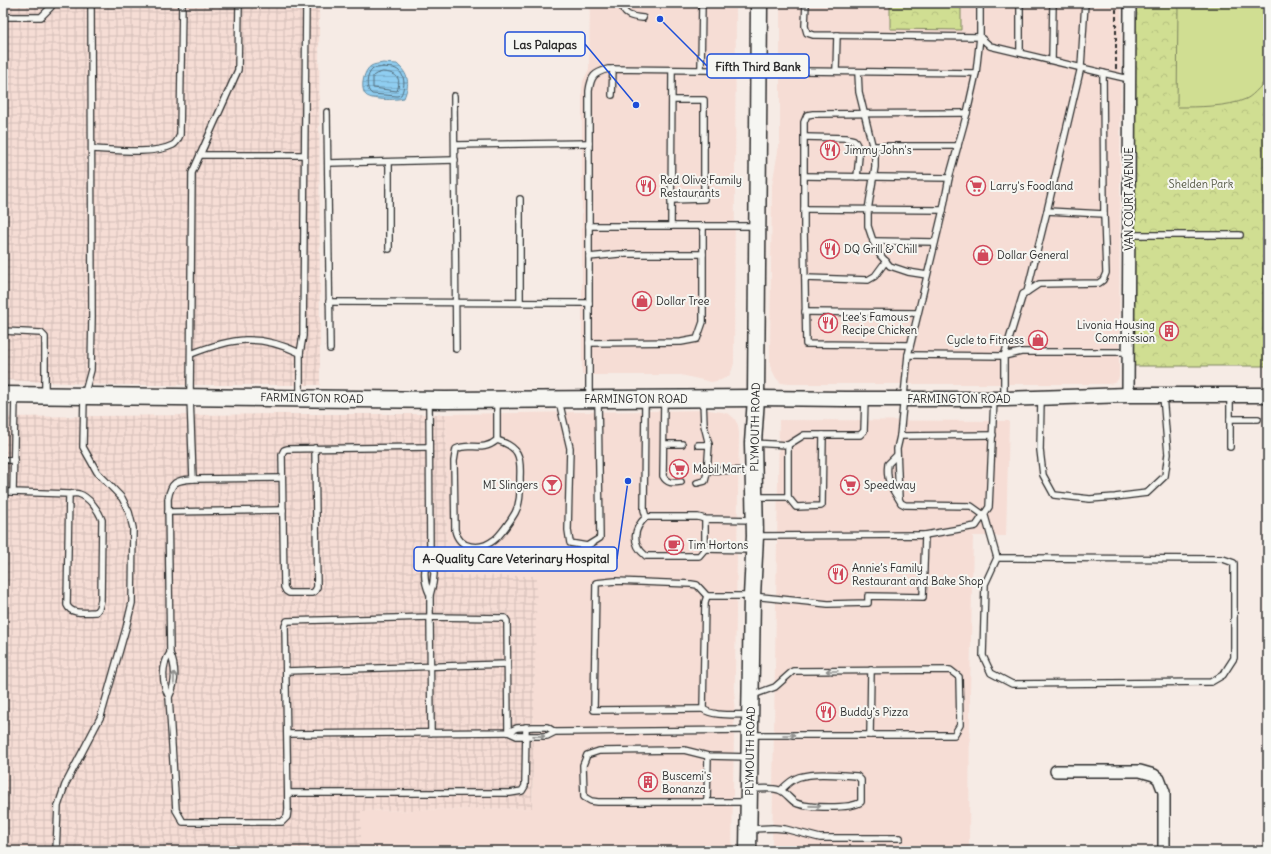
<svg xmlns="http://www.w3.org/2000/svg" width="1271" height="854" viewBox="0 0 1271 854" font-family="Delius,sans-serif">
	<style>
		.built { fill: #f6ddd5 }
		.industrial { fill: url(#industrial-grid) }
		.park { fill: url(#park-crowns); stroke: #7e845e }
		.garden { fill: #d0de92; stroke: #7e845e }
		.water { fill: url(#water-rules); stroke: #678ca1 }
		.lines { fill: none; stroke-linecap: round; stroke-linejoin: round }
		.shore { stroke: #536c7a; stroke-width: 1 }
		.service-casing { stroke: #2b2b2b; stroke-width: 8 }
		.minor-casing { stroke: #2b2b2b; stroke-width: 14 }
		.tertiary-casing { stroke: #2b2b2b; stroke-width: 17 }
		.secondary-casing { stroke: #2b2b2b; stroke-width: 19 }
		.path { stroke: #2b2b2b; stroke-width: 2; stroke-dasharray: 4 3; stroke-linecap: butt }
		.service { stroke: #f6f6f2; stroke-width: 5.5 }
		.minor { stroke: #f6f6f2; stroke-width: 11 }
		.tertiary { stroke: #f6f6f2; stroke-width: 14 }
		.secondary { stroke: #f6f6f2; stroke-width: 16 }
		.oneway { stroke: #90908e }
		.labels { text-anchor: middle; stroke-width: 4; stroke-linejoin: round; paint-order: stroke }
		.poi-label { font-size: 11px; fill: #2b2b2b; stroke: #f6f6f2; text-anchor: start }
		.park-label { font-size: 11px; fill: #545845; stroke: #f6f6f2 }
		.street-label { font-size: 11px; fill: #2b2b2b; stroke: #f6f6f2 }
		.leader { fill: none; stroke: #1d4ed8; stroke-width: 1.5 }
		.callout-dot { fill: #1d4ed8; stroke: #f6f6f2; stroke-width: 1.5 }
		.callout { fill: #f6f6f2; stroke: #1d4ed8; stroke-width: 1.5 }
		.callout-label { font-size: 12px; text-anchor: middle; font-weight: bold; fill: #2b2b2b }
	</style>
	<defs>
		<pattern id="industrial-grid" width="8" height="8" patternUnits="userSpaceOnUse"><rect width="8" height="8" fill="#f6ddd5"/><path d="M0 4h8M4 0v8" fill="none" stroke="#d3beb7"/></pattern>
		<pattern id="park-crowns" width="20" height="18" patternUnits="userSpaceOnUse"><rect width="20" height="18" fill="#d0de92"/><path d="M2 6a3 3 0 1 1 6 0M12 15a3 3 0 1 1 6 0" fill="none" stroke="#b3bf7e"/></pattern>
		<pattern id="water-rules" width="6" height="5" patternUnits="userSpaceOnUse"><rect width="6" height="5" fill="#8fcdf0"/><path d="M0 2.5h6" fill="none" stroke="#7cb0ce"/></pattern>
	</defs>
	<rect width="100%" height="100%" fill="#f6ebe5"/>
	<filter id="ink" filterUnits="userSpaceOnUse"><feTurbulence type="fractalNoise" baseFrequency=".025" numOctaves="2"/><feDisplacementMap in="SourceGraphic" scale="8" xChannelSelector="R" yChannelSelector="G"/><feConvolveMatrix kernelMatrix="1 2 1 2 8 2 1 2 1" color-interpolation-filters="sRGB"/></filter>
	<g filter="url(#ink)">
		<g class="built">
			<polygon points="590,3 736,3 734,363 732,370 729,376 721,380 711,382 681,375 582,375 582,89 583,81 589,69"/>
			<polygon points="780,3 1121,3 1119,362 1119,377 1117,381 1114,383 1109,384 789,384 781,383 776,378 770,366 770,351 772,185 780,140"/>
			<polygon points="709,410 722,412 729,414 734,418 738,425 739,434 732,851 361,851 361,811 532,808 536,576 447,575 446,414"/>
			<polygon points="779,420 1009,421 1006,536 973,536 970,693 969,849 1089,849 1089,851 772,851"/>
		</g>
		<g class="industrial">
			<polygon points="3,3 319,3 320,385 110,385 3,380"/>
			<polygon points="284,414 446,414 447,575 537,576 532,808 361,811 361,851 3,851 3,417"/>
		</g>
		<g class="park">
			<polygon points="890,3 961,3 961,30 890,29"/>
			<polygon points="1135,3 1268,3 1268,366 1134,366"/>
		</g>
		<g class="garden">
			<path d="M1178,5l90,1v70c-4,7 -14,19 -22,23 -18,8 -49,8 -69,8z"/>
			<polygon points="1264,231 1268,231 1268,332 1263,332"/>
		</g>
		<path class="water" d="M383,63l14,1c12,11 13,19 7,34 -7,2 -35,3 -39,-4 -5,-7 -1,-24 6,-28 3,-2 8,-2 12,-3z"/>
		<g class="lines">
			<g class="shore">
				<path d="M383,67c4,1 10,0 13,2 10,5 9,18 5,26l-4,1 -25,-2c-7,-4 -6,-20 1,-25 2,-1 7,-1 10,-2z"/>
				<path d="M383,72c13,1 19,5 14,19l-24,-3v-12l3,-2z"/>
			</g>
			<g class="service-casing">
				<g id="service">
					<path d="M622,3c0,13 11,14 21,15"/>
					<polyline points="806,3 805,26 807,33 813,35 980,37 980,3"/>
					<polyline points="3,17 41,17 51,7 51,3"/>
					<polyline points="1020,52 1020,3"/>
					<polyline points="1052,60 1053,3"/>
					<polyline points="701,69 702,3"/>
					<polyline points="836,71 837,35"/>
					<polyline points="858,72 859,92 875,157 875,167 868,210 868,226 873,241 880,255 890,266 908,272 927,275"/>
					<polyline points="1103,73 1129,79"/>
					<polyline points="612,95 613,69"/>
					<polyline points="454,96 456,349"/>
					<polyline points="327,112 330,349"/>
					<polyline points="805,137 846,138 854,140 857,145 859,156 857,177"/>
					<polyline points="455,145 589,143"/>
					<polyline points="873,146 958,146"/>
					<path d="M92,149c22,1 61,6 81,-4 4,-2 5,-6 7,-10l2,-132"/>
					<polyline points="200,155 304,155"/>
					<polyline points="389,162 389,249"/>
					<polyline points="328,163 455,160"/>
					<polyline points="805,176 949,178"/>
					<polyline points="671,200 704,199 704,100 672,100"/>
					<polyline points="804,209 943,210"/>
					<polyline points="1047,211 1081,67 1085,3"/>
					<polyline points="589,226 757,226"/>
					<polyline points="671,226 672,70"/>
					<polyline points="1128,235 1240,235"/>
					<polyline points="873,241 935,242"/>
					<polyline points="589,257 619,254 703,254"/>
					<polyline points="805,278 868,280 875,276 886,261"/>
					<polyline points="1027,292 1039,284 1099,283 1103,280 1106,273 1104,214"/>
					<polyline points="329,302 589,303"/>
					<polyline points="520,302 520,199"/>
					<polyline points="805,312 918,313"/>
					<polyline points="3,331 41,333 45,337 45,395"/>
					<polyline points="589,343 681,342 697,339 703,322 703,226"/>
					<polyline points="910,345 806,344 804,228 804,122 807,115 813,114 967,113"/>
					<path d="M191,354c41,-16 67,-21 109,-1"/>
					<polyline points="908,355 1004,356 1023,294 1027,292 1047,211 1104,214 1103,73 990,46 980,37 976,73"/>
					<path d="M15,396l-2,96 56,2 -2,111c4,10 19,7 29,7l3,-4 2,-8 1,-80c-3,-9 -13,-23 -23,-26 -3,-1 -7,0 -10,0"/>
					<polyline points="300,396 300,353 303,336 306,3"/>
					<polyline points="1230,396 1230,419 1258,419"/>
					<path d="M589,397v-306c2,-15 5,-18 19,-22l368,4 -9,40 -18,65 -6,32 -35,145 -8,81 -3,13 2,50 2,4 4,2 66,1 14,10 12,42 -12,26 -2,72 8,17 21,11 199,-2 12,-7 11,-17v-95l-11,-4 -226,-1"/>
					<path d="M664,399l-1,77c4,8 10,7 18,6"/>
					<polyline points="1004,399 1004,356 1021,352 1128,352"/>
					<polyline points="1041,399 1040,450 1043,475 1054,495 1090,499 1115,497 1147,493 1165,476 1168,454 1163,396"/>
					<path d="M497,400v40c-15,13 -27,2 -41,9l-2,12 1,69c4,19 25,21 39,10 6,-4 17,-20 21,-27 6,-11 5,-23 5,-36 1,-21 -1,-30 -23,-37"/>
					<polyline points="645,400 644,510 646,517"/>
					<polyline points="559,401 570,448 568,530 570,543 587,546 600,538 598,399"/>
					<polyline points="429,402 430,554"/>
					<polyline points="900,436 993,435"/>
					<polyline points="753,443 788,445"/>
					<polyline points="664,444 682,444"/>
					<polyline points="698,445 709,445"/>
					<polyline points="1230,447 1230,419"/>
					<polyline points="315,448 317,587 315,591 312,593 289,593 286,591 284,587 282,454 284,450 287,449 429,447"/>
					<path d="M897,455l-9,9c-2,14 2,23 11,35"/>
					<polyline points="3,460 14,460"/>
					<polyline points="707,470 753,471"/>
					<polyline points="193,479 282,478"/>
					<polyline points="697,483 705,481 707,473 709,445 704,425 703,400"/>
					<polyline points="3,492 13,492"/>
					<polyline points="754,497 788,497 788,445 804,435 860,435 864,431 865,399"/>
					<polyline points="788,497 796,507 821,506 822,505 823,435"/>
					<polyline points="168,512 283,510"/>
					<path d="M705,519v30l-6,7h-53c-15,-12 -13,-27 0,-39h52l7,2 49,1"/>
					<polyline points="925,535 976,526 989,507 994,399"/>
					<polyline points="705,549 753,550"/>
					<path d="M170,653c-9,13 -8,30 -1,44 7,-14 7,-30 1,-44l-2,-154c3,-17 8,-19 25,-20l-3,-82 2,-224 46,-103 1,-67"/>
					<polyline points="286,671 507,664"/>
					<path d="M169,697l7,113 7,12h99l5,-5 1,-8 -3,-183 2,-5 143,-4v-22l3,-12 1,-9 -1,-11 -3,-9c-7,14 -7,26 0,41"/>
					<polyline points="703,709 594,710 596,583 615,581 691,584 697,585 707,596"/>
					<path d="M749,715c-12,-1 -36,2 -46,-6l2,-107 2,-6h45l76,8 40,-1v-7l55,1 2,-62 -168,1"/>
					<polyline points="555,732 547,736 517,736 508,732 517,728 533,727 547,727 555,732 748,730"/>
					<polyline points="288,734 508,732 507,621 505,618 430,617 431,733"/>
					<polyline points="750,735 954,735 960,725 959,677 950,670 793,671 775,687 753,695"/>
					<polyline points="870,735 871,670"/>
					<path d="M751,789c9,0 20,-2 28,1 7,2 11,10 17,13 11,5 55,6 65,-1v-22l-4,-4c-19,-1 -40,-4 -58,1 -7,2 -13,8 -18,13"/>
					<polyline points="288,793 510,793 522,791 525,786 526,727"/>
					<polyline points="707,802 708,756"/>
					<polyline points="748,802 598,802 591,801 584,797 583,765 587,755 599,751 684,750 708,756 749,757"/>
					<polyline points="750,829 773,828 785,829 820,838 900,838"/>
					<polyline points="56,851 58,806 65,785 101,716 126,628 132,603 133,528 129,512 122,498 97,472 83,447 84,396 91,370 92,318 91,3"/>
				</g>
			</g>
			<g class="minor-casing">
				<g id="minor">
					<polyline points="1128,395 1130,3"/>
					<polyline points="1056,771 1140,771 1154,775 1159,779 1164,792 1164,851"/>
				</g>
			</g>
			<g class="tertiary-casing">
				<polyline id="tertiary" points="756,398 845,399 1004,399 1128,395 1268,395"/>
			</g>
			<g class="secondary-casing">
				<g id="secondary">
					<polyline points="3,395 445,400 756,398"/>
					<polyline points="748,851 752,596 755,536 753,443 756,398 759,3"/>
				</g>
			</g>
			<polyline class="path" points="1116,69 1116,3"/>
			<use href="#service" class="service"/>
			<use href="#minor" class="minor"/>
			<use href="#tertiary" class="tertiary"/>
			<use href="#secondary" class="secondary"/>
		</g>
		<defs><path id="oneway-shaft" d="M-6 0H5M1.5-3L5.5 0L1.5 3" fill="none" stroke-width="1.6" stroke-linecap="round" stroke-linejoin="round"/></defs>
		<g class="oneway">
			<use href="#oneway-shaft" transform="translate(832 671) rotate(180)"/>
			<use href="#oneway-shaft" transform="translate(174 678) rotate(-89)"/>
			<use href="#oneway-shaft" transform="translate(789 735)"/>
			<use href="#oneway-shaft" transform="translate(539 736) rotate(1)"/>
			<use href="#oneway-shaft" transform="translate(815 806) rotate(1)"/>
		</g>
	</g>
	<defs>
		<g id="restaurant-ring" transform="scale(1)"><circle r="9.5" fill="#f6f6f2" stroke="#d1495b" stroke-width="1.5"/><path d="M-5-6h1v4h1v-4h1v4h1v-4h1v5L-1.5 .5V6h-2V.5L-5-1ZM5-6V6H3V1.5H1.5Q1.5-4 5-6Z" fill="#d1495b"/></g>
		<g id="supermarket-ring" transform="scale(1)"><circle r="9.5" fill="#f6f6f2" stroke="#d1495b" stroke-width="1.5"/><path d="M-6-5.5h2.5l.6 2H6L4.5 2H-2.5L-4.4-4H-6ZM-1.5 3.2a1.3 1.3 0 1 0 .1 0ZM3 3.2a1.3 1.3 0 1 0 .1 0Z" fill="#d1495b"/></g>
		<g id="shop-ring" transform="scale(1)"><circle r="9.5" fill="#f6f6f2" stroke="#d1495b" stroke-width="1.5"/><path d="M-5-2.5h2.3a2.7 3.5 0 0 1 5.4 0H5L5.5 6h-11ZM-1.5-2.5h3a1.5 2.3 0 0 0-3 0Z" fill="#d1495b"/></g>
		<g id="building-ring" transform="scale(1)"><circle r="9.5" fill="#f6f6f2" stroke="#d1495b" stroke-width="1.5"/><path d="M-4-6H4V6H1V3H-1V6H-4ZM-2.5-4.3h1.7v1.8h-1.7ZM.8-4.3h1.7v1.8H.8ZM-2.5-1h1.7V.8h-1.7ZM.8-1h1.7V.8H.8Z" fill="#d1495b"/></g>
		<g id="bar-ring" transform="scale(1)"><circle r="9.5" fill="#f6f6f2" stroke="#d1495b" stroke-width="1.5"/><path d="M-6-5H6L.8 .8V4.5H3.5V6h-7V4.5H-.8V.8Z" fill="#d1495b"/></g>
		<g id="cafe-ring" transform="scale(1)"><circle r="9.5" fill="#f6f6f2" stroke="#d1495b" stroke-width="1.5"/><path d="M-5.5-4.5H6V0H3Q3 3.5 0 3.5H-2.5Q-5.5 3.5-5.5 0ZM3-3.2v2h1.7v-2ZM-6 4.5H4V6H-6Z" fill="#d1495b"/></g>
	</defs>
	<g fill-rule="evenodd">
		<use href="#restaurant-ring" x="830" y="150"/>
		<use href="#restaurant-ring" x="646" y="186"/>
		<use href="#supermarket-ring" x="976" y="186"/>
		<use href="#restaurant-ring" x="830" y="249"/>
		<use href="#shop-ring" x="983" y="255"/>
		<use href="#shop-ring" x="642" y="301"/>
		<use href="#restaurant-ring" x="828" y="323"/>
		<use href="#building-ring" x="1169" y="331"/>
		<use href="#shop-ring" x="1038" y="340"/>
		<use href="#supermarket-ring" x="679" y="469"/>
		<use href="#bar-ring" x="552" y="485"/>
		<use href="#supermarket-ring" x="850" y="485"/>
		<use href="#cafe-ring" x="674" y="545"/>
		<use href="#restaurant-ring" x="838" y="574"/>
		<use href="#restaurant-ring" x="826" y="712"/>
		<use href="#building-ring" x="648" y="782"/>
	</g>
	<g class="labels">
		<g class="poi-label">
			<text x="844" y="154">Jimmy John's</text>
			<text x="660" y="184">Red Olive Family<tspan x="660" dy="13">Restaurants</tspan></text>
			<text x="990" y="190">Larry's Foodland</text>
			<text x="844" y="253">DQ Grill &amp; Chill</text>
			<text x="997" y="259">Dollar General</text>
			<text x="656" y="305">Dollar Tree</text>
			<text x="842" y="321">Lee's Famous<tspan x="842" dy="13">Recipe Chicken</tspan></text>
			<text x="1155" y="329" text-anchor="end">Livonia Housing<tspan x="1155" dy="13">Commission</tspan></text>
			<text x="1024" y="344" text-anchor="end">Cycle to Fitness</text>
			<text x="693" y="473">Mobil Mart</text>
			<text x="538" y="489" text-anchor="end">MI Slingers</text>
			<text x="864" y="489">Speedway</text>
			<text x="688" y="549">Tim Hortons</text>
			<text x="852" y="572">Annie’s Family<tspan x="852" dy="13">Restaurant and Bake Shop</tspan></text>
			<text x="840" y="716">Buddy's Pizza</text>
			<text x="662" y="780">Buscemi's<tspan x="662" dy="13">Bonanza</tspan></text>
		</g>
		<g class="park-label">
			<text x="1201" y="188">Shelden Park</text>
		</g>
		<g class="street-label">
			<text transform="translate(1129 199) rotate(-90)" y="4">VAN COURT AVENUE</text>
			<text transform="translate(312 398) rotate(1)" y="4">FARMINGTON ROAD</text>
			<text x="636" y="403">FARMINGTON ROAD</text>
			<text x="959" y="403">FARMINGTON ROAD</text>
			<text transform="translate(755 427) rotate(-89)" y="4">PLYMOUTH ROAD</text>
			<text transform="translate(750 751) rotate(-89)" y="4">PLYMOUTH ROAD</text>
		</g>
	</g>
	<path class="leader" d="M636 105L585 44M660 19L707 66M628 481L617 559"/>
	<g class="callout-dot">
		<circle cx="636" cy="105" r="4"/>
		<circle cx="660" cy="19" r="4"/>
		<circle cx="628" cy="481" r="4"/>
	</g>
	<g class="callout">
		<rect x="505" y="32" width="80" height="24" rx="4"/>
		<rect x="707" y="54" width="102" height="24" rx="4"/>
		<rect x="414" y="547" width="203" height="24" rx="4"/>
	</g>
	<g class="callout-label">
		<text x="545" y="49">Las Palapas</text>
		<text x="758" y="71">Fifth Third Bank</text>
		<text x="516" y="563">A-Quality Care Veterinary Hospital</text>
	</g>
	<rect width="1271" height="854" fill="none" stroke="#f6f6f2" stroke-width="16"/>
	<rect x="8" y="8" width="1255" height="838" fill="none" stroke="#2b2b2b" stroke-width="1.5" filter="url(#ink)"/>
</svg>
